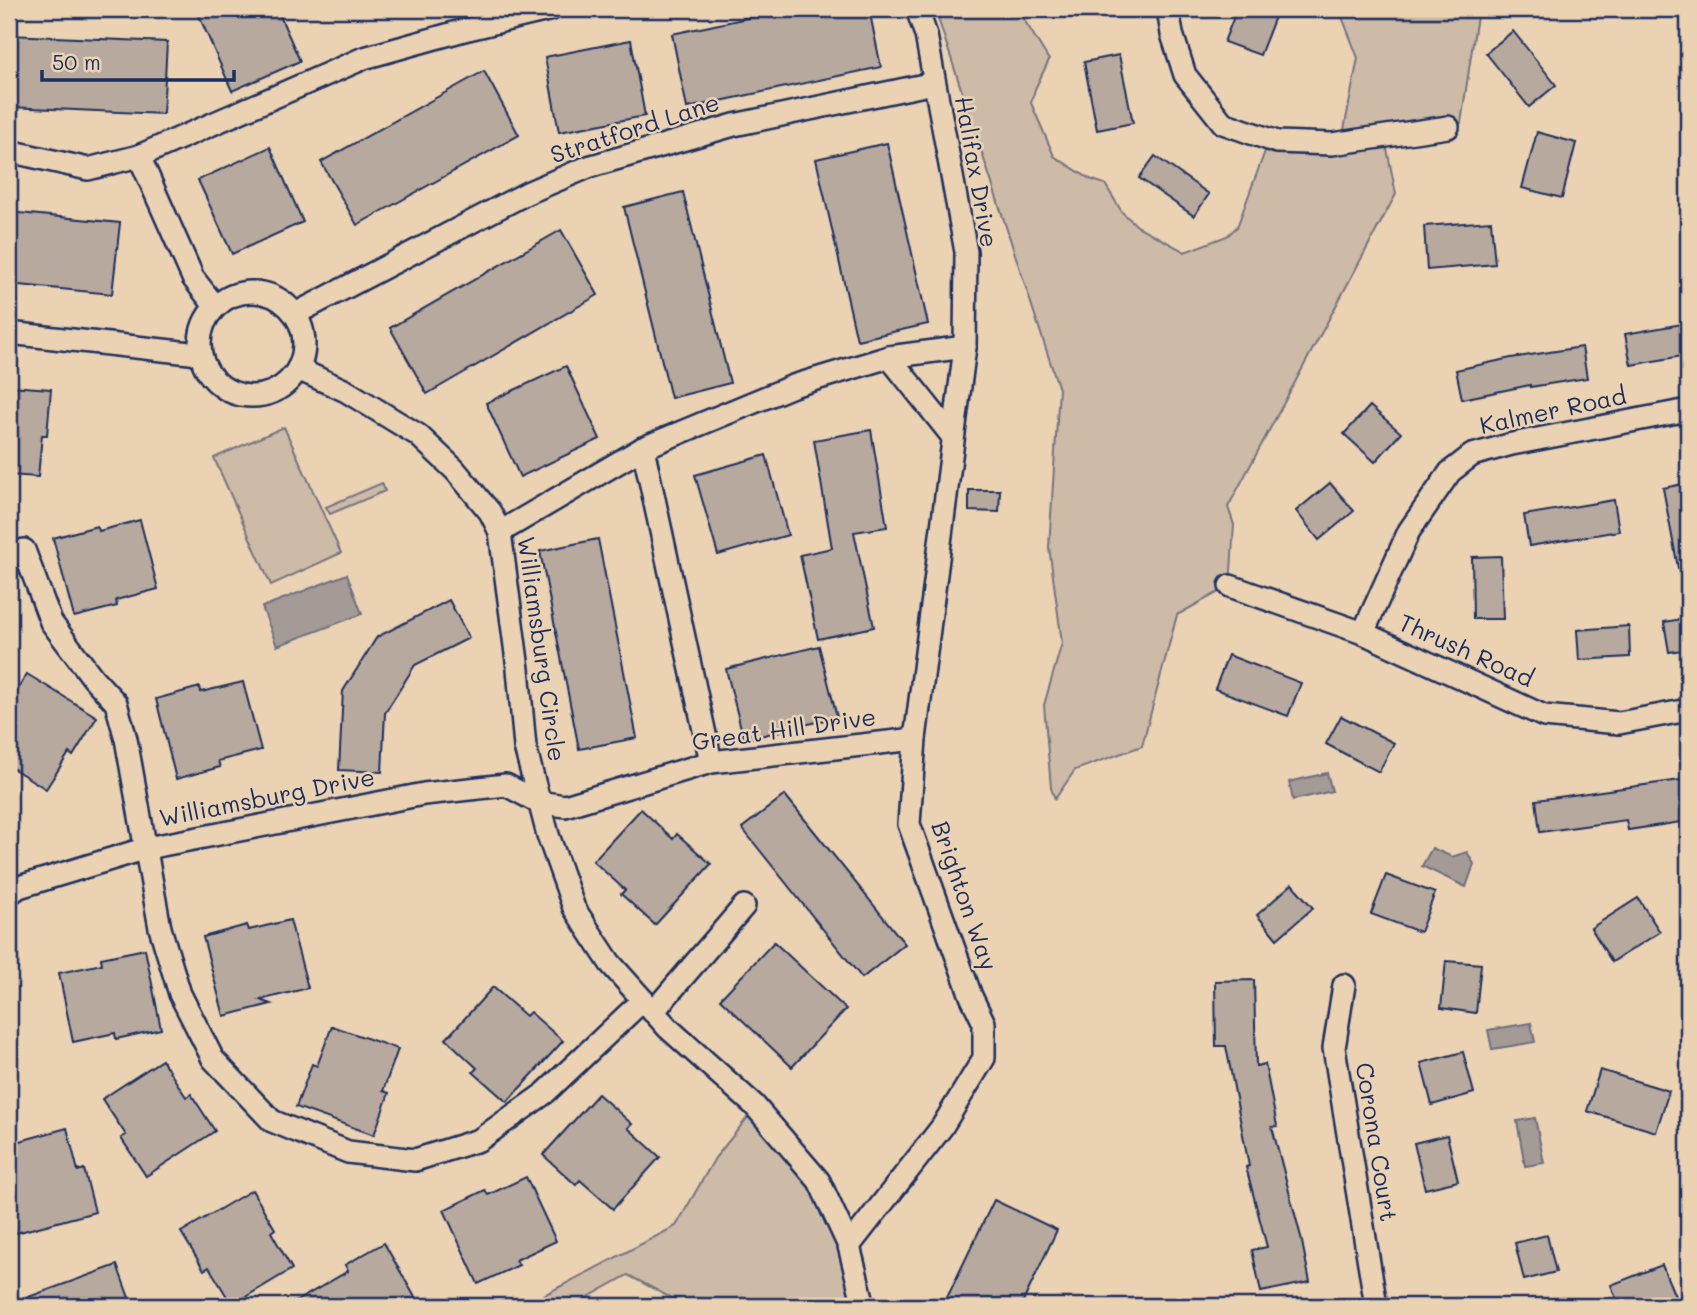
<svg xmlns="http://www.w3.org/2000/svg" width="1697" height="1315" viewBox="0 0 1697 1315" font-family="Mali,sans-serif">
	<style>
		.green { fill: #cdbaa7; stroke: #747482; stroke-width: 2 }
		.water { fill: #a49a96; stroke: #6d6f80; stroke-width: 2 }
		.building { fill: #b7a99e; stroke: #1b2f5e; stroke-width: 2 }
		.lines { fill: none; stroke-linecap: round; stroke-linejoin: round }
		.minor-casing { stroke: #1b2f5e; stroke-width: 26 }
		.minor { stroke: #ebd2b3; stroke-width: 21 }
		.labels { text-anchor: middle; stroke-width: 5; stroke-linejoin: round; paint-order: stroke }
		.street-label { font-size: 24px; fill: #1b2f5e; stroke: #ebd2b3 }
	</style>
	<rect width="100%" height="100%" fill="#ebd2b3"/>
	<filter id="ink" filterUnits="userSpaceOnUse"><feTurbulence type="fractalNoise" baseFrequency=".0143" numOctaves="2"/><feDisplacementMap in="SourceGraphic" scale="14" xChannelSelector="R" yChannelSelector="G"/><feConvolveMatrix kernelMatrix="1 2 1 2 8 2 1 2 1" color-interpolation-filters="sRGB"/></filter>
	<g filter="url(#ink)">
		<g class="green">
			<polygon points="935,9 1020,9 1020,13 1049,60 1035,89 1031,103 1054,156 1090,179 1105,184 1122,212 1137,226 1185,252 1227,236 1237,227 1268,143 1341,145 1358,58 1339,9 1478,9 1461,123 1386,144 1396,194 1228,507 1234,525 1230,586 1177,615 1142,746 1075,770 1055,799 1051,788 1044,705 1062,643 1049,547 1059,389"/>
			<polygon points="284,427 341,553 271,585 214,458"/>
			<polygon points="382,483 385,491 330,514 326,507"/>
			<polygon points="752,1112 806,1158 863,1306 686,1306 628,1275 572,1306 523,1306 676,1226 715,1158"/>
		</g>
		<g class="water">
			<polygon points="347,574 362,614 277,646 262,607"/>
			<polygon points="1327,773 1332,791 1293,800 1289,782"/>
			<polygon points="1432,848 1452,857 1467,852 1474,864 1466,887 1422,866"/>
			<polygon points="1531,1023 1535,1042 1492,1049 1488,1030"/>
			<polygon points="1535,1118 1544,1163 1525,1166 1517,1121"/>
		</g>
		<g class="building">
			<polygon points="196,9 277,9 300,61 232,91"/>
			<polygon points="790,9 869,9 881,67 687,108 672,34"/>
			<polygon points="1237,9 1278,9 1260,55 1224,42"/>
			<polygon points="1513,31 1556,85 1529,107 1486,53"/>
			<polygon points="9,35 167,42 163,114 9,107"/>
			<polygon points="631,40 645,116 559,132 545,57"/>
			<polygon points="1119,55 1133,123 1097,130 1084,62"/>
			<polygon points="484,71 519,135 357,225 321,162"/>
			<polygon points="1537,132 1576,143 1562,198 1522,188"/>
			<polygon points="887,143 928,324 857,340 816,159"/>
			<polygon points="270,147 303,222 232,254 198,180"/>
			<polygon points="1155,156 1209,194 1194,216 1139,178"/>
			<polygon points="683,192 730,383 671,398 624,207"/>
			<polygon points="9,212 120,223 112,294 9,284"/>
			<polygon points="1491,221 1495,264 1427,270 1424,226"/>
			<polygon points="561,230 598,295 427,394 390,328"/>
			<polygon points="1688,323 1688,355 1631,365 1625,334"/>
			<polygon points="1582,347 1587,378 1530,387 1530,385 1462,399 1456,370 1511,358"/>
			<polygon points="566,366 600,439 520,477 486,403"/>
			<polygon points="9,386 51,389 47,435 42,435 38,477 9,475"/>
			<polygon points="1370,406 1401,433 1375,462 1344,434"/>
			<polygon points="871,430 887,527 854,532 874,627 818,639 800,555 832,548 814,440"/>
			<polygon points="766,455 788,535 718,555 695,475"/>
			<polygon points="1330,483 1354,511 1319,540 1296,511"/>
			<polygon points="1688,483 1688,567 1678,568 1663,488"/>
			<polygon points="969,490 1000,490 999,512 969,511"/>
			<polygon points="1614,500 1619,531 1529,546 1524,515"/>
			<polygon points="140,520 158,589 116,600 117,606 74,617 53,538 97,526 99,531"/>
			<polygon points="598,539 637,738 579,749 540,551"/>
			<polygon points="1501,556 1503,619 1473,619 1472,557"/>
			<polygon points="449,600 469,638 415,665 385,713 382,772 339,770 343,691 377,637"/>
			<polygon points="1688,618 1688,649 1669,652 1664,622"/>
			<polygon points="1629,626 1630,657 1579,660 1577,630"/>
			<polygon points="819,646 837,717 744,740 726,669"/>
			<polygon points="1228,655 1301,683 1288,716 1215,689"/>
			<polygon points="27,674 97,717 73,756 69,753 46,789 9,766 9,704"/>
			<polygon points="243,682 261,750 218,761 220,767 176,779 156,699 200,687 201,692"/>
			<polygon points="1341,716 1394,743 1379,772 1326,744"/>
			<polygon points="1688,779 1688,821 1628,830 1626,820 1540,832 1536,800"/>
			<polygon points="785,795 905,944 862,978 742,828"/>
			<polygon points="641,809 673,839 677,834 711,864 655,925 621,894 625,890 593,861"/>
			<polygon points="1386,875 1435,893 1420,932 1371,914"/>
			<polygon points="1292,884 1313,908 1277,939 1257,915"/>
			<polygon points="1638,898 1660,932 1612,962 1591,928"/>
			<polygon points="290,920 308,988 260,1000 271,1004 224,1016 203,937 247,925 249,930"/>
			<polygon points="774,942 846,1009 792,1067 720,999"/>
			<polygon points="145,949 161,1029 116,1039 115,1033 73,1042 59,973 102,964 101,958"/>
			<polygon points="1446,961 1481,964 1476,1013 1441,1008"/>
			<polygon points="1254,980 1256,1066 1265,1064 1277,1126 1272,1127 1301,1237 1310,1282 1261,1292 1252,1250 1267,1247 1246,1167 1249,1166 1226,1046 1216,1046 1215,981"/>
			<polygon points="493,987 526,1016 530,1012 563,1041 507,1102 473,1072 477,1068 446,1039"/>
			<polygon points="332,1026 398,1049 383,1091 389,1093 374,1135 296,1107 312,1064 317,1066"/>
			<polygon points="1463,1052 1474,1093 1432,1105 1421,1063"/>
			<polygon points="162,1060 186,1097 191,1094 215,1131 146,1176 121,1138 126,1135 102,1099"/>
			<polygon points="1600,1070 1669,1091 1656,1132 1587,1111"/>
			<polygon points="598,1094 632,1124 628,1128 660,1157 613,1209 580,1180 576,1185 543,1155"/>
			<polygon points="67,1128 78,1171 84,1169 95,1212 16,1233 9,1207 9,1144"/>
			<polygon points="1447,1135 1458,1181 1425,1189 1414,1143"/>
			<polygon points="526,1177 556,1241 516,1260 519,1265 478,1284 444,1210 485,1190 488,1195"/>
			<polygon points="252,1190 275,1229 271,1232 292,1269 232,1305 209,1267 204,1270 181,1232"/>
			<polygon points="994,1200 1057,1230 1021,1306 943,1306"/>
			<polygon points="1547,1235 1556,1272 1524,1280 1515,1243"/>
			<polygon points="384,1243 420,1306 288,1306 348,1271 345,1265"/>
			<polygon points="117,1265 132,1306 10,1306 9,1304"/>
			<polygon points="1662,1265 1679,1306 1619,1306 1611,1285"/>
		</g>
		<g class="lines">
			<g class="minor-casing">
				<g id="minor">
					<polyline points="1168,9 1172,34 1185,75 1223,123 1277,142 1332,144 1448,127"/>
					<polyline points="9,151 88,169 139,156 364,58 468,29 552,9"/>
					<polyline points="139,156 193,278 215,306"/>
					<circle cx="252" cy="344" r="52"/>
					<polyline points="295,314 527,193 588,167 734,125 934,83"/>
					<polyline points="9,333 199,354"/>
					<polyline points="889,357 952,436"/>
					<polyline points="298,369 346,391 418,435 455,470 490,512 500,532 518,669 525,747 548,835 574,908 610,963 643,1000 668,1028 754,1105 819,1181 849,1246 864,1306"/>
					<polyline points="643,448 711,762"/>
					<polyline points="500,532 643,448 793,386 889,357 965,347"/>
					<polyline points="24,550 51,622 93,678 116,703 126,739 160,928 180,994 213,1059 272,1121 348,1152 415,1160 479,1140 545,1093 643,1000"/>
					<polyline points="1230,586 1363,633 1544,716 1619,723 1688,710"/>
					<polyline points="1363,633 1409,531 1450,472 1472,455 1512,444 1688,410"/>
					<polyline points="9,894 19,887 147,848 424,794 506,785 538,802 565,806 711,762 915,739"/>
					<polyline points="1344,985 1334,1048 1376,1306"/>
					<polyline points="653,1012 744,906"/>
					<polyline points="849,1246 942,1127 984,1058 984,1023 971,996 909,824 915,739 965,347 966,252 926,35 917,9"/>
				</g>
			</g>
			<use href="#minor" class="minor"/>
		</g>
	</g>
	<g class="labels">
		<g class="street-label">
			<text transform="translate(635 129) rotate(-18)" y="8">Stratford Lane</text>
			<text transform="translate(976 172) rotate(80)" y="8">Halifax Drive</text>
			<text transform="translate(1553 411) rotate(-12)" y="8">Kalmer Road</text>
			<text transform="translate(541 649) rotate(82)" y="8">Williamsburg Circle</text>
			<text transform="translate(1466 651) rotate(24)" y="8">Thrush Road</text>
			<text transform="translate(784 730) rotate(-8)" y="8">Great Hill Drive</text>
			<text transform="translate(267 798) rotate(-11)" y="8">Williamsburg Drive</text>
			<text transform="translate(964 896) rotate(71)" y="8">Brighton Way</text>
			<text transform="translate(1376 1142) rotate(81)" y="8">Corona Court</text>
		</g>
	</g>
	<rect width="1697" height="1315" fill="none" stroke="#ebd2b3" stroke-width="35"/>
	<rect x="18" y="18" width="1662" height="1280" fill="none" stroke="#1b2f5e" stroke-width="2.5" filter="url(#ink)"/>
	<path d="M42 70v10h192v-10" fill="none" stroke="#1b2f5e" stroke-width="3.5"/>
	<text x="52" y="70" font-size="21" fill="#1b2f5e" stroke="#ebd2b3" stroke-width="5" paint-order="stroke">50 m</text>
</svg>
